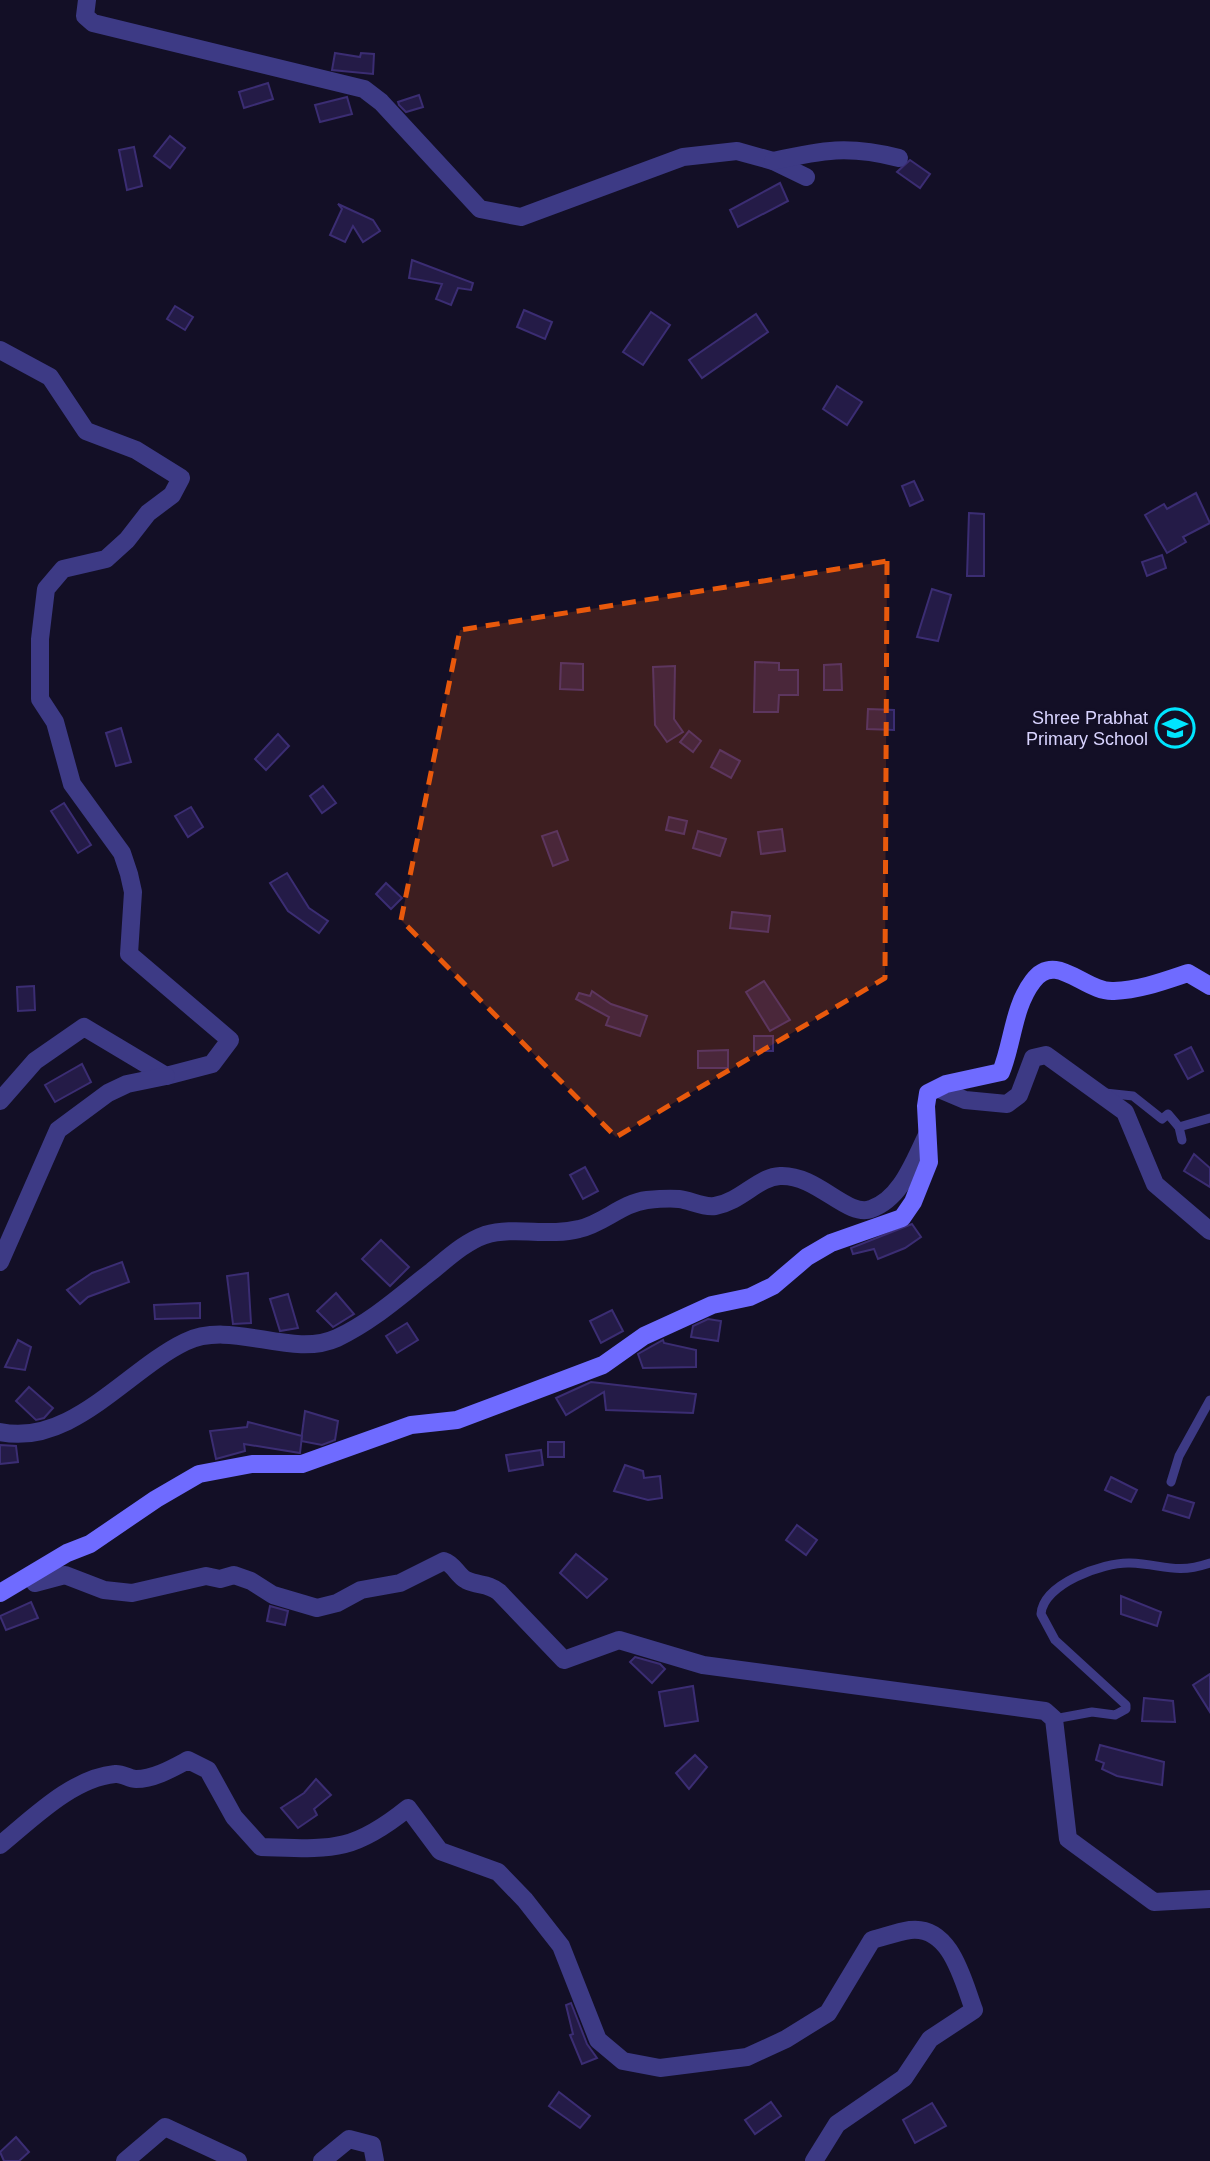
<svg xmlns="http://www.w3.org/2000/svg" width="1210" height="2161" viewBox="0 0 1210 2161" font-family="Arial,sans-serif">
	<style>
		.building { fill: #241b47; stroke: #3b2d73; stroke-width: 2 }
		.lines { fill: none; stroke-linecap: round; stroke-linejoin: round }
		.service { stroke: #3d3a85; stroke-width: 9 }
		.minor { stroke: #3d3a85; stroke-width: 18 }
		.secondary { stroke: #6f6bff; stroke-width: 18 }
		.marked { fill: #e8590c; fill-opacity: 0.2; stroke: #e8590c; stroke-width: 5; stroke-dasharray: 14 9; stroke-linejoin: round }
		.labels { text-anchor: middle; stroke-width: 5; stroke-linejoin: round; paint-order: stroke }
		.poi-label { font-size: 18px; fill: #d9d4ff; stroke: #130f26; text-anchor: end }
	</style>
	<rect width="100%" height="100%" fill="#130f26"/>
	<g class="building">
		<polygon points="335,53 360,57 361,53 374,54 373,74 332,70"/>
		<polygon points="268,83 273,99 244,108 239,92"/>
		<polygon points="419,95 423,107 406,112 399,105 398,102"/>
		<polygon points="347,97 352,114 320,122 315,105"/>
		<polygon points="170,136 185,148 170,168 154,156"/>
		<polygon points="134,147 142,186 127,190 119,150"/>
		<polygon points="910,160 930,174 920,188 897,172"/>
		<polygon points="780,183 788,201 738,227 730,210"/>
		<polygon points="338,204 373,220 380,231 363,242 353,226 345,242 330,235 342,209"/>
		<polygon points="412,260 473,283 471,290 458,288 451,305 436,299 442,284 409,278"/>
		<polygon points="175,306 193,317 185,330 167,319"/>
		<polygon points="524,310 552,322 545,339 517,327"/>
		<polygon points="651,312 670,325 643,365 623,352"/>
		<polygon points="756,314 768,332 702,378 689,360"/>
		<polygon points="837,386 862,402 847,425 823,409"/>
		<polygon points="914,481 923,500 910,506 902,486"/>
		<polygon points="1196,493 1210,523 1183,537 1186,542 1167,553 1145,515 1164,504 1167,509"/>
		<polygon points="969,513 984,514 984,576 967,576"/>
		<polygon points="1162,555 1166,568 1147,576 1142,562"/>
		<polygon points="932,589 951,595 938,641 917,637"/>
		<polygon points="755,662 779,663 779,670 798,670 798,695 779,695 778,712 754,712"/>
		<polygon points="561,663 583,664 583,690 560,689"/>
		<polygon points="841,664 842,690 824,690 824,665"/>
		<polygon points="675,666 674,719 683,732 667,742 655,725 653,667"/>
		<polygon points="868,709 894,710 894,730 867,729"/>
		<polygon points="121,728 131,762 116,766 106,733"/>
		<polygon points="689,731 701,741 693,752 680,742"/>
		<polygon points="278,734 289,746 266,770 255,759"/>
		<polygon points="720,750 740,761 731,778 711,767"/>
		<polygon points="323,786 336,803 322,813 310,796"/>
		<polygon points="64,803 91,845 78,853 51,811"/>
		<polygon points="191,807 203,827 188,837 175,816"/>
		<polygon points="669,817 687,821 684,834 666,830"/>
		<polygon points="782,829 785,851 761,854 758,832"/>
		<polygon points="557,831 568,860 553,866 542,836"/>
		<polygon points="698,831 726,839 720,856 693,848"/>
		<polygon points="287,873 309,908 328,921 319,933 288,911 270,883"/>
		<polygon points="386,883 402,898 391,909 376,894"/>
		<polygon points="732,912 770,916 768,932 730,928"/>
		<polygon points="764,981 790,1020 770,1031 746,992"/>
		<polygon points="34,986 35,1010 18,1011 17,987"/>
		<polygon points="592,991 611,1004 647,1016 640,1036 606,1025 609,1017 576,999 579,993 590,996"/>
		<rect x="754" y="1036" width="19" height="15"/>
		<polygon points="1191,1047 1203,1071 1188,1079 1175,1055"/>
		<polygon points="728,1050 728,1068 698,1068 698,1051"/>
		<polygon points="82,1064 91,1082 55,1102 45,1085"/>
		<polygon points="1194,1154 1210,1168 1210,1187 1184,1171"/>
		<polygon points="585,1167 598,1191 583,1199 570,1175"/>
		<polygon points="912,1224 921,1237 905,1248 878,1259 874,1249 853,1254 851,1248"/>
		<polygon points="381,1240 409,1267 390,1286 362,1259"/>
		<polygon points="122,1262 129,1282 88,1297 80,1304 67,1290 92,1273"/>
		<polygon points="248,1273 251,1323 233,1324 227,1276"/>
		<polygon points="336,1293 354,1314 333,1327 317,1311"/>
		<polygon points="288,1294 298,1328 280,1331 270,1299"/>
		<polygon points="200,1303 200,1318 155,1319 154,1305"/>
		<polygon points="612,1310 623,1331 601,1343 590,1321"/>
		<polygon points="708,1319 721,1321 718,1341 691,1337 693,1326"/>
		<polygon points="407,1323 418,1340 397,1353 386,1336"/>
		<polygon points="18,1340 31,1347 25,1370 5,1367"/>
		<polygon points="663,1340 664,1343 696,1350 696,1367 643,1368 638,1354"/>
		<polygon points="591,1382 696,1394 693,1413 606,1410 604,1392 566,1415 556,1398"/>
		<polygon points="29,1387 53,1408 44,1418 36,1420 16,1401"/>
		<polygon points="305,1411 338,1421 335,1440 322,1445 301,1441"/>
		<polygon points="248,1422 302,1436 300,1453 244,1444 245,1451 216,1459 210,1431 247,1427"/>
		<rect x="548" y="1442" width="16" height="15"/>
		<polygon points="0,1445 16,1446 18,1462 0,1464"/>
		<polygon points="541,1450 543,1465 509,1471 506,1455"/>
		<polygon points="625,1465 643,1471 644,1478 660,1476 662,1498 648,1500 614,1491"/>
		<polygon points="1111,1477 1137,1490 1131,1502 1105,1490"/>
		<polygon points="1168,1495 1194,1503 1189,1518 1163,1510"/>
		<polygon points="797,1525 817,1540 806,1555 786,1540"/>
		<polygon points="576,1554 607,1579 587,1598 560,1573"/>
		<polygon points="1121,1596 1161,1612 1157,1626 1121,1614"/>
		<polygon points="31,1602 38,1618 6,1630 0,1616"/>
		<polygon points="270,1606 288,1611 285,1625 267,1621"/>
		<polygon points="635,1657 660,1664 665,1669 652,1683 630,1662"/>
		<polygon points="1210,1674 1210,1712 1193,1685"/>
		<polygon points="693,1686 698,1721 665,1726 659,1692"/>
		<polygon points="1144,1698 1173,1701 1175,1722 1142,1721"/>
		<polygon points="1100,1745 1164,1762 1162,1785 1117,1776 1102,1769 1104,1763 1096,1760"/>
		<polygon points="695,1755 707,1767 689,1789 676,1773"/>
		<polygon points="316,1779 331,1795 314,1809 317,1815 298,1828 281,1808 304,1793"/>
		<polygon points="571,2003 587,2044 597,2058 582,2064 570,2035 573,2034 566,2005"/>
		<polygon points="559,2092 590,2116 580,2128 549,2106"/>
		<polygon points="771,2102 781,2116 755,2134 745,2120"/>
		<polygon points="932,2103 946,2126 915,2143 903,2120"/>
		<polygon points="16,2137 29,2152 19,2161 4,2161 0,2152"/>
	</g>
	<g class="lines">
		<g class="service">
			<polyline points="1105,1093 1133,1096 1162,1119 1168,1114 1179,1127 1182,1140"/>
			<polyline points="1179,1127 1210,1118"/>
			<polyline points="1171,1482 1179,1456 1210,1400"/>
			<path d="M1054,1719l38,-7 23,3 11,-6v-4l-71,-65 -14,-26c2,-30 62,-52 89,-51 33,1 44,12 80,0"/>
		</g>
		<g class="minor">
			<polyline points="87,0 85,16 93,23 364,89 381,102 480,209 521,217 683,157 737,151 773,161 806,177"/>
			<path d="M773,161c50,-11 75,-16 126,-3"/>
			<polyline points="0,350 50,377 86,431 136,450 181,478 172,495 148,513 127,540 106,559 63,569 46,589 40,639 40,699 55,722 72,784 122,853 129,874 133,892 129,954 230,1040 212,1064 166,1076 84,1027 35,1061 0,1101"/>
			<polyline points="939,1089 965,1100 1007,1104 1019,1095 1033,1058 1046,1055 1125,1112 1155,1184 1210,1231"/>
			<polyline points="0,1262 58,1130 108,1093 127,1084 166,1076"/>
			<path d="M0,1432c71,15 127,-62 185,-90 47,-23 106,17 152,-4 36,-17 64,-43 95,-67 16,-13 33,-29 53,-36 31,-9 63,2 94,-6 24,-5 43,-26 68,-29 10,-1 22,-2 32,-1 11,1 24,9 36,7 27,-5 43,-29 65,-30 37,-2 67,42 91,33 30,-10 43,-48 56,-74"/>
			<path d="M31,1577l4,6 30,-8 39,15 28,3 74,-17 14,3 14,-4 17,6 22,14 44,13 20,-5 24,-13 39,-7 44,-22c10,3 13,14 22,19 13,6 22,3 33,12l65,68 55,-20 84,25 342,46 9,8 14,120 86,63 56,-3"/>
			<path d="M0,1845c32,-26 72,-67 115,-71 7,-1 14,5 21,5 18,0 37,-11 52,-19l20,10 26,47 27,30c69,2 90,7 147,-39l32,43 58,21 27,28 36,46 37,94 25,21 37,7 87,-11 39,-18 42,-26 44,-73c12,-3 25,-8 38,-10 41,-5 53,51 64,80l-44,29 -26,39 -67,46 -23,37"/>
			<polyline points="125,2161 165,2127 238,2161"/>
			<polyline points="322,2161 349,2139 372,2145 375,2161"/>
		</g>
		<path class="secondary" d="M0,1593l67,-40 23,-9 66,-45 43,-25 53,-10h50l109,-39 46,-5 146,-55 41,-29 68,-31 38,-8 23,-11 34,-29 24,-14 71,-25 11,-16 16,-40 -3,-56 2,-13 18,-9 55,-12c12,-29 12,-65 32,-91 23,-31 52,12 81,10 26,-1 50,-10 74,-18l22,13"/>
	</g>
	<path class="marked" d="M887,561l-2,417 -269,159 -215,-217 59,-290z"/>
	<defs>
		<g id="school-ring" transform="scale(2.0125)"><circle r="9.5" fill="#130f26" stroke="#00e5ff" stroke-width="1.5"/><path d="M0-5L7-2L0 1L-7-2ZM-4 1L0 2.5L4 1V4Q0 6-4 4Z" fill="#00e5ff"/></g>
	</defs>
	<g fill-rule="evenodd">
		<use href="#school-ring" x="1175" y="728"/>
	</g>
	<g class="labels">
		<g class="poi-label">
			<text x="1148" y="724">Shree Prabhat<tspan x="1148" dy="21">Primary School</tspan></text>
		</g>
	</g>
</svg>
